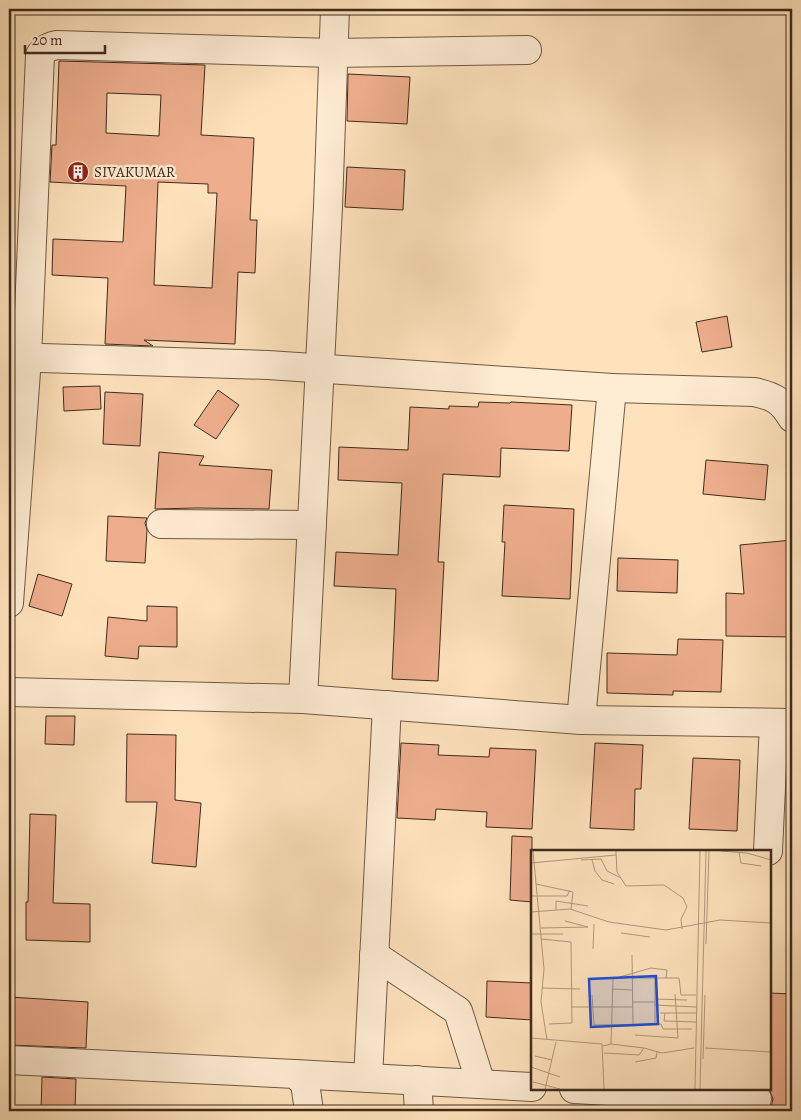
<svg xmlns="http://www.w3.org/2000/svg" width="801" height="1120" viewBox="0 0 801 1120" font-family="Alegreya,serif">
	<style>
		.building { fill: #eeae8d; stroke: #402b1c; fill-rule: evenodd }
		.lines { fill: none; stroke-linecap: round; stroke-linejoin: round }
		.street-casing { stroke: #705944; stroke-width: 30 }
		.street { stroke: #feecd3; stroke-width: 28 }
		.labels { text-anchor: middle; stroke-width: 4.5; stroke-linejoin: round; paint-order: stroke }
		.poi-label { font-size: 15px; fill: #402b1c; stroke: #feecd3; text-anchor: start }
		.inset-road { fill: none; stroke: #b2997c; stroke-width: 1 }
		.view { fill: #1d4ed8; fill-opacity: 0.15; stroke: #1d4ed8; stroke-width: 2.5 }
		.inset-edge { fill: none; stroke: #402b1c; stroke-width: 2.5 }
	</style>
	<rect width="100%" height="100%" fill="#fee2bc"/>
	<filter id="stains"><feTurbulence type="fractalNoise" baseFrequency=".004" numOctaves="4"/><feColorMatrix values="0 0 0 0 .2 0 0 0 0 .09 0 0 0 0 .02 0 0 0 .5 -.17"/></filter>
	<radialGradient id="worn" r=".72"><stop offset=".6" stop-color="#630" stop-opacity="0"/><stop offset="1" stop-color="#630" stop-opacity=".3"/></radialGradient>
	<g class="building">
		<path d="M59,61l146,4 -4,70 53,3 -4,82h7l-2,53 -17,-1 -3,72 -91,-4 9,6 -48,-2 3,-66 -56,-3 1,-36 70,3 3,-56 -76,-4 2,-37h4zM107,93l54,2 -2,41 -53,-3zM158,182l50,2v9h9l-5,95 -58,-3z"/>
		<polygon points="348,74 410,77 407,124 347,121"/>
		<polygon points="347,167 405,170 403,210 345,207"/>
		<polygon points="727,316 732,347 702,352 696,322"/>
		<polygon points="100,386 101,409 64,411 63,387"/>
		<polygon points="218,390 239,405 216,439 194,425"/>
		<polygon points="105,392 143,394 140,446 103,444"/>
		<polygon points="479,402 510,403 511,402 572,405 569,451 501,448 500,477 443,474 438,562 444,562 438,681 392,679 396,589 334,586 336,552 398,555 402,483 338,480 339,447 408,450 410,407 449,409 449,406 478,407"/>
		<polygon points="159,452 204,456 199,465 272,470 269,509 196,508 155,509"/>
		<polygon points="706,460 768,465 765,500 703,494"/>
		<polygon points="504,505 574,509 570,599 502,596 505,542 502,542"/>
		<polygon points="108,516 147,518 145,523 147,530 145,563 106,561"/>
		<polygon points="792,540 792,637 726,636 726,593 744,594 740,545"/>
		<polygon points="618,558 678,560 677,593 617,591"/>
		<polygon points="38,574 72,584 62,616 29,606"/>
		<polygon points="147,606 177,607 177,647 139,646 138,659 105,656 108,617 147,621"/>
		<polygon points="678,639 723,640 721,692 673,691 673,695 607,693 607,653 677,655"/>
		<polygon points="46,716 75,716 74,745 45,744"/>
		<polygon points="127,734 176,735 175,800 201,803 196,867 152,863 157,802 126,802"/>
		<polygon points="401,743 439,745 438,755 489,757 490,748 536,750 532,829 486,827 487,812 436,809 435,820 397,818"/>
		<polygon points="595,743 643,745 641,789 635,789 634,830 590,828"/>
		<polygon points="693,758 740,760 737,831 689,829"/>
		<polygon points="30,814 56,815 53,903 90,904 90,942 26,940 26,902 28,902"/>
		<polygon points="512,836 532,837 532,902 510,900"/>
		<polygon points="487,981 532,983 532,1020 486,1017"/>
		<polygon points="770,993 792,994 792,1111 770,1111 773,1099 770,1091"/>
		<polygon points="10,997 88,1002 86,1048 9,1045"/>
		<polygon points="42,1077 76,1079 75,1111 41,1111"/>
	</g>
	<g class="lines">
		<g class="street-casing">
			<g id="street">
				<path d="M9,357l259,8 344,23 142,4c20,4 28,9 38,26"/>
				<polyline points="161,524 312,525"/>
				<path d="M9,603l18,-245 13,-303c5,-6 9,-9 17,-10l276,8 194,-3"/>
				<polyline points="9,692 303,699 581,720 792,723"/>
				<polyline points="303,699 328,207 335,9"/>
				<polyline points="581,720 612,388"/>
				<polyline points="768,851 774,723"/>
				<polyline points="374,955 458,1011 481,1084"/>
				<polyline points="9,1060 295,1074 305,1083 309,1111"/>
				<polyline points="295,1074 532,1087"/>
				<polyline points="368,1078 387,705"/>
				<polyline points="417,1080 419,1111"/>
				<polyline points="574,1089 757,1099"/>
			</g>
		</g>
		<use href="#street" class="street"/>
	</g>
	<defs>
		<g id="building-disc" transform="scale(1.125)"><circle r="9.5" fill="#8f2418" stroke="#feecd3"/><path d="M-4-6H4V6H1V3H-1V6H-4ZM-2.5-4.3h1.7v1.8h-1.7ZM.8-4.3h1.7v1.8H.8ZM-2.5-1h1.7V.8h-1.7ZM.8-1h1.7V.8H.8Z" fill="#fff"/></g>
	</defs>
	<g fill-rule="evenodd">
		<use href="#building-disc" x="78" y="172"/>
	</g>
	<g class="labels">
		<g class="poi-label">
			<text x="94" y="177">SIVAKUMAR</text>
		</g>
	</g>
	<g transform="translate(531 850)">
		<rect width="240" height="240" fill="#fee2bc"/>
		<path class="inset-road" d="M2,1l11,118 -3,33 6,38M85,1l1,21 9,14 38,-1 19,13 4,9 -6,12 1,10M190,1l26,2 24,7M208,2l2,11 20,3M70,9l6,12 14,7M50,10l20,-1M61,10l3,11 7,9 12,4M0,13l85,-8M5,34l37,8 -2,17M0,46h36l3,-6M25,60v-9l32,5M0,62l39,-3 39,13 57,8 54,-10 51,3M10,78l47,-1 -23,-6M90,83l29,4M0,84h32M10,89l30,3 1,81 -23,1M175,94l3,-93M62,99l1,-25M101,105l1,70M101,128h47l2,17h15M11,138l38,1M81,139l20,1M61,145l2,30 67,-1 2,5h29M124,149l32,1M101,152h23M124,156v-28M40,157h61M129,163h36M134,163l-1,8 32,1M124,174v-19l41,2M104,185l43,3 -3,-44M0,188l71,6 2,45M80,194l33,4M72,196l8,-2 2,-65 38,-11 16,2 -1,8M174,198l66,4M73,203l35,2 5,-7 18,5 32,-5M4,206l17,4M172,209l2,-64M104,212l21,-4 1,-6M0,217l29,10M2,232l27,7M14,239l11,-47M164,239l5,-238M169,239l6,-238"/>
		<path class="view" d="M125,126l2,48 -67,3 -2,-48z"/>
		<rect width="240" height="240" class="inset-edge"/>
	</g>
	<rect width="801" height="1120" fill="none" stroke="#fee2bc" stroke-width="30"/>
	<rect x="10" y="10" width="781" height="1100" fill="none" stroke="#402b1c" stroke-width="2.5"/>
	<rect x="15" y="15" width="771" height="1090" fill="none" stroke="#402b1c"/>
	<path d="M25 45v8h80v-8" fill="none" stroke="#402b1c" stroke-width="2.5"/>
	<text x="32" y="45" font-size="15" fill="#402b1c" stroke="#feecd3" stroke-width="4" paint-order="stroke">20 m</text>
	<rect width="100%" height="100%" filter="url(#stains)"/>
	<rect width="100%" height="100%" fill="url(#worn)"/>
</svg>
